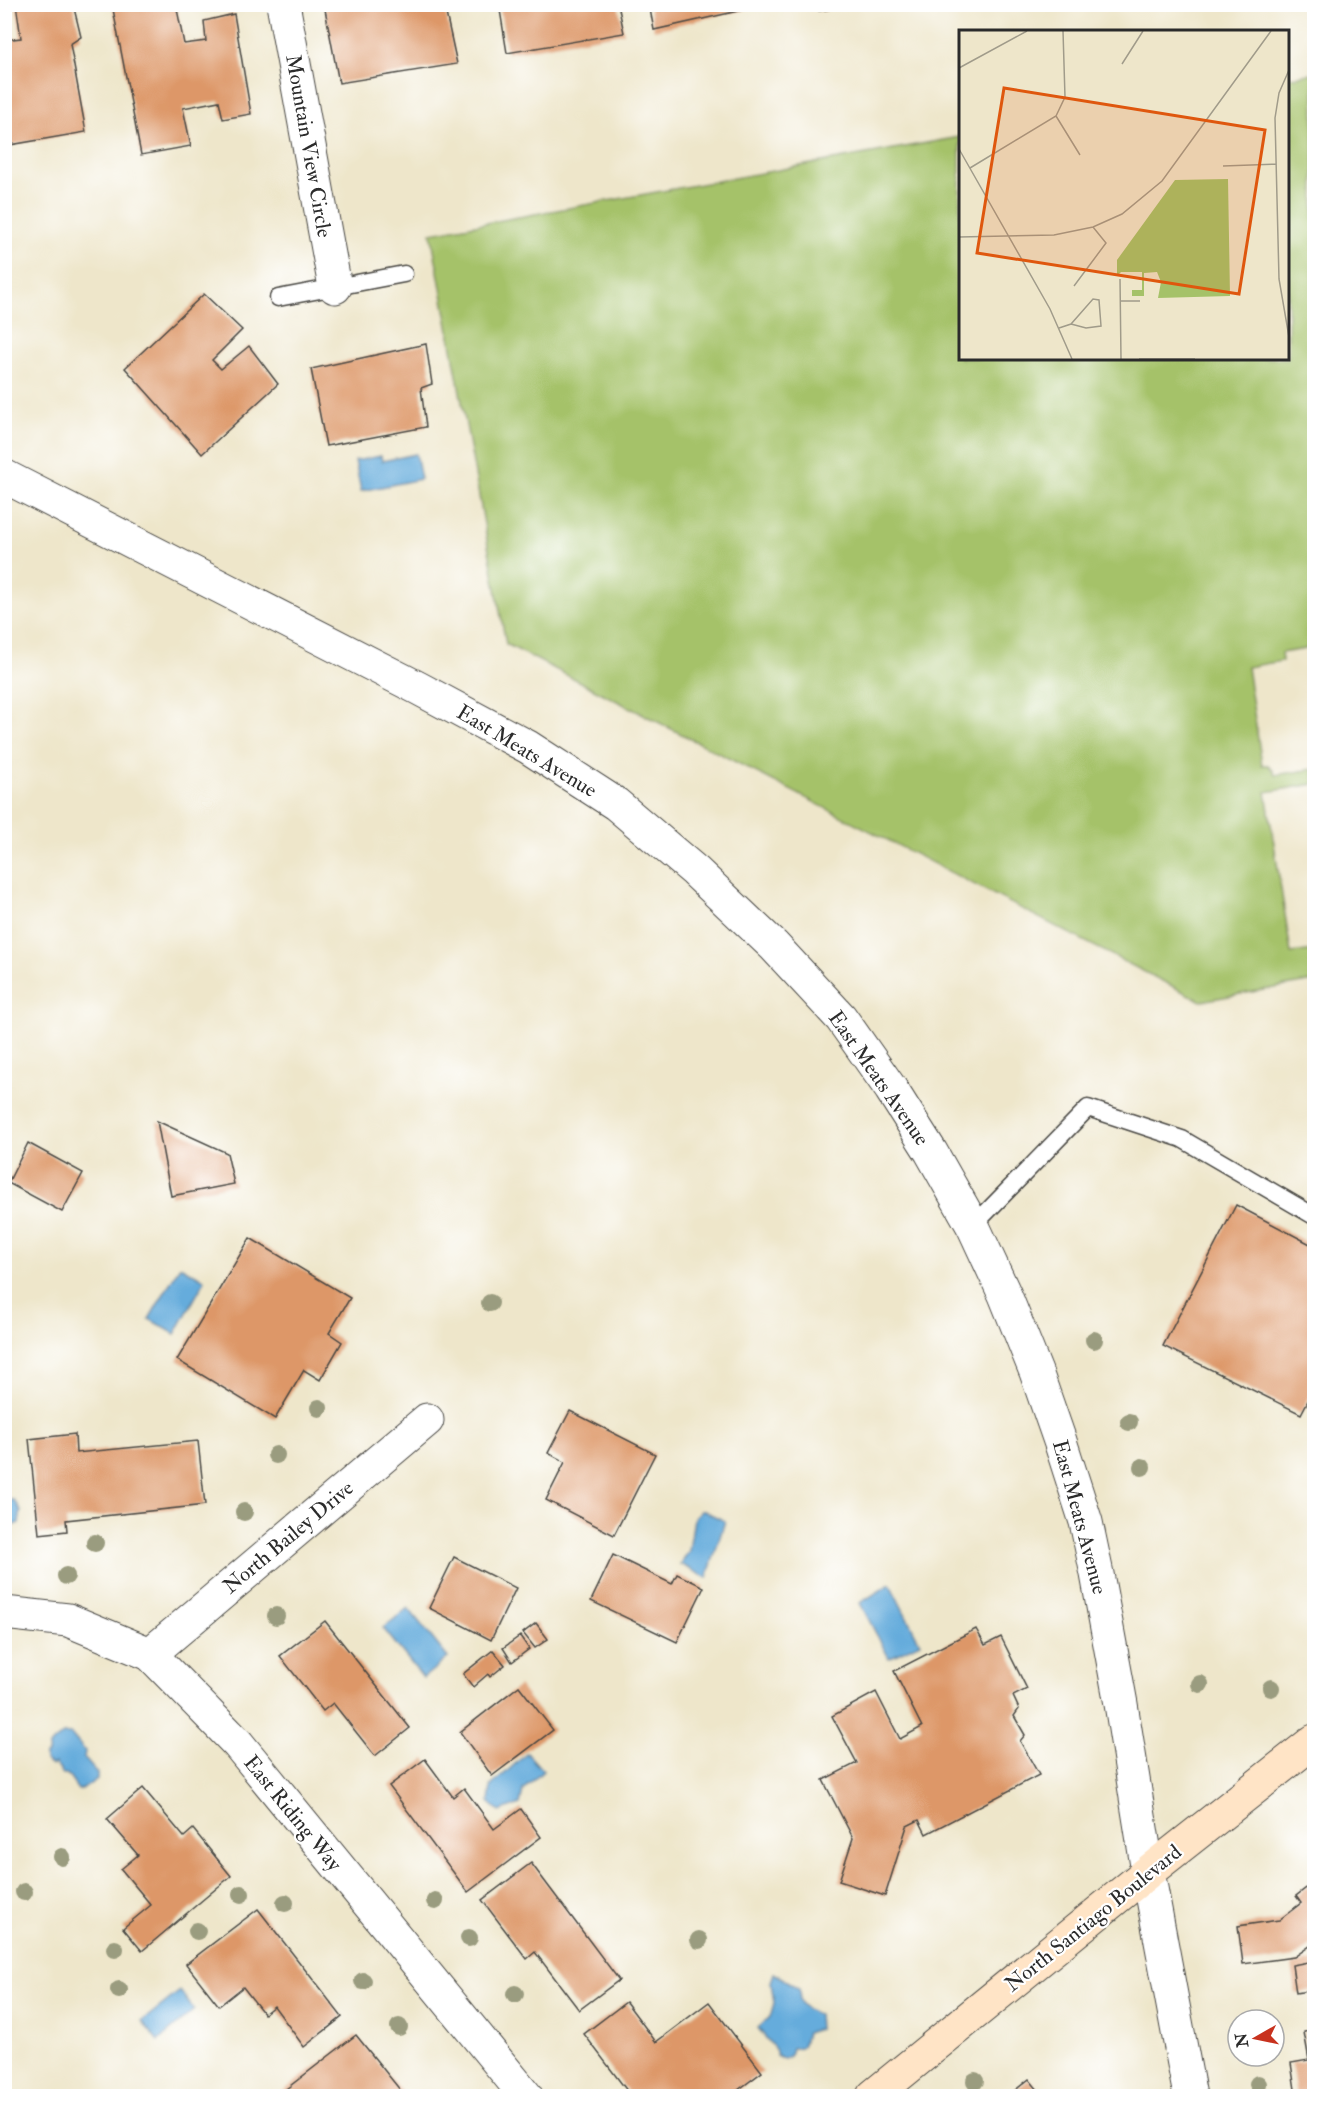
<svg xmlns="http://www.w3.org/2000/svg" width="1319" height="2101" viewBox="0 0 1319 2101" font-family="'IM FELL Double Pica',serif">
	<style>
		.green { fill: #a5c269; stroke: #68764a; stroke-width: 1.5 }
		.water { fill: #65acdc; stroke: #486c84; stroke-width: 1.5 }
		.building { fill: #dd9767 }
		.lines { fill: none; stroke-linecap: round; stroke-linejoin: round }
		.service-casing { stroke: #484743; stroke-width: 19 }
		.minor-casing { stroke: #484743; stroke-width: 35 }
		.tertiary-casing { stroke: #484743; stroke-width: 35 }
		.secondary-casing { stroke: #484743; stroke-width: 35 }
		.service { stroke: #fff; stroke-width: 16 }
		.minor { stroke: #fff; stroke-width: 33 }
		.tertiary { stroke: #fff; stroke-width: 33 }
		.secondary { stroke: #ffe4c6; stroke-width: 33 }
		.tree { fill: #9a9c7f }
		.labels { text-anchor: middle; stroke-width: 4.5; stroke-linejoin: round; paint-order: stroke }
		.street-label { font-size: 21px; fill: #2b2b2b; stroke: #fff }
		.inset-road { fill: none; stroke: #a09b8a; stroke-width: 1.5 }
		.view { fill: #df570e; fill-opacity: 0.15; stroke: #df570e; stroke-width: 3 }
		.inset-edge { fill: none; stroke: #2b2b2b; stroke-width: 3 }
	</style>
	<rect width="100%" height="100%" fill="#fff"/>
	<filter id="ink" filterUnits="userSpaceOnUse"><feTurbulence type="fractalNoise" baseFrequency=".0167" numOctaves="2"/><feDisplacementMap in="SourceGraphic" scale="12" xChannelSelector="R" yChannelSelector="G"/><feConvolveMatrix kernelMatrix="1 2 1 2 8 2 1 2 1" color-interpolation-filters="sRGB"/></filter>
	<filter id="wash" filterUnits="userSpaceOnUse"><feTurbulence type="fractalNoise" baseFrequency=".008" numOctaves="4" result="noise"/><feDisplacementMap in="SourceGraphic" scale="24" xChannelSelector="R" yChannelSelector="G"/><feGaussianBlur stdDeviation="1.35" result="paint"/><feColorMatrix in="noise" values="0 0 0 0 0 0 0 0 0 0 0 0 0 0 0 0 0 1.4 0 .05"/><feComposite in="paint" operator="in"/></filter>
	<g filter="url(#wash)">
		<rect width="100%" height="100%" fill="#eee6ca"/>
		<polygon class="green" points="1314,73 1314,635 1306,649 1281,653 1282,661 1247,667 1262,765 1268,765 1273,770 1275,775 1314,769 1314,784 1266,792 1291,953 1314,950 1314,981 1201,1001 506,644 431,233 960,137 960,358 1288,358 1288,78"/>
		<g class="water">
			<polygon points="416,454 421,479 361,491 355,461 381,456 382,461"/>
			<polygon points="180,1266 205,1280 175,1334 149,1319"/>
			<polygon points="5,1500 14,1500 21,1511 19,1523 6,1528 5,1526"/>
			<polygon points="702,1510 725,1521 707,1578 680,1564 689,1551 694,1518"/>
			<polygon points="890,1584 920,1643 889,1658 860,1603"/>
			<polygon points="408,1608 448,1658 423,1678 383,1628"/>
			<polygon points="63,1734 71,1734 85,1751 84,1758 97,1773 97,1779 83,1789 78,1790 67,1774 63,1774 55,1764 52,1766 45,1761 45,1755 48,1753 49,1746"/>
			<polygon points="527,1753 543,1771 523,1790 520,1804 500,1812 489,1802 491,1786"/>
			<path d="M774,1973l25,16c0,16 4,20 19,25l1,15 -13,4 -4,14 -10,1 -2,7 -6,4 -7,-4 -2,-6 -17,-21 12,-11 4,-14 -3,-21z"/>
			<polygon points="180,1991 194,2010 158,2041 142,2021"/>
		</g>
		<g id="blocks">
			<g class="building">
				<polygon points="16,4 73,4 81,37 70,44 86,132 4,146 4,40 21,38"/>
				<polygon points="112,4 176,4 184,44 206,41 204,21 234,14 251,114 223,119 219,101 183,108 191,146 141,155"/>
				<polygon points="324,4 444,4 457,64 339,83"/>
				<polygon points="499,4 618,4 624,33 507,53"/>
				<polygon points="649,4 765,4 765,5 654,30"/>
				<polygon points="817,4 851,4 851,6 819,11"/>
				<polygon points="204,294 242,330 212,360 221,369 249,346 278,384 202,454 125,368"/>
				<polygon points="426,344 432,384 421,388 426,427 326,446 311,369"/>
				<polygon points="157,1121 227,1153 234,1184 171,1196"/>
				<polygon points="28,1143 83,1173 62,1212 8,1183"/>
				<polygon points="1236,1205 1314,1246 1314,1389 1301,1414 1163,1346"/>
				<polygon points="250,1238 350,1298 329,1333 342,1342 320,1380 304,1370 275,1419 177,1360"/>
				<polygon points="570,1411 655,1454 614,1535 546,1500 565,1462 548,1453"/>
				<polygon points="75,1434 76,1453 198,1441 205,1505 66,1520 67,1531 39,1534 29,1439"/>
				<polygon points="613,1555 672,1584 677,1574 704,1587 677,1642 591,1601"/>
				<polygon points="454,1557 516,1588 491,1640 429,1608"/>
				<polygon points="325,1621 410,1728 375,1756 333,1703 323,1711 280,1656"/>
				<polygon points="536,1623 548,1639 535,1648 523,1633"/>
				<polygon points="976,1629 985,1645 1001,1637 1027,1689 1013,1696 1019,1709 1014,1716 1025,1735 1020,1741 1039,1775 926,1834 919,1820 907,1826 885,1896 839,1881 853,1838 823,1780 857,1763 832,1716 876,1692 900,1739 922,1727 894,1671"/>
				<polygon points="520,1636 529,1649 512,1662 503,1648"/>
				<polygon points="493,1650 505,1665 490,1677 488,1674 473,1687 463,1674"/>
				<polygon points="519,1686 553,1730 492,1776 460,1732"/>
				<polygon points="425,1759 453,1797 464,1788 494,1829 521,1809 541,1837 468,1892 389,1786"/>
				<polygon points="143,1788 184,1837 193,1829 231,1876 142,1951 123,1928 151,1905 121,1869 138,1855 107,1819"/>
				<polygon points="531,1863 619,1980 579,2010 535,1952 527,1959 482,1900"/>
				<polygon points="1314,1882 1314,1943 1294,1957 1243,1964 1238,1926 1279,1920 1301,1903 1296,1896"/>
				<polygon points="258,1909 342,2017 304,2047 274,2006 264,2014 243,1987 219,2006 186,1964"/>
				<polygon points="1314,1961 1314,1990 1296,1993 1292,1965"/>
				<polygon points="626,2002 656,2042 709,2002 762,2072 730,2096 631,2096 584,2034"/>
				<polygon points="1314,2030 1314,2096 1296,2096 1291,2063 1309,2060 1304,2032"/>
				<polygon points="356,2035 405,2096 277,2096"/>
				<polygon points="1029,2079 1043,2096 1008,2096"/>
			</g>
		</g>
	</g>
	<g filter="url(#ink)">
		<use href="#blocks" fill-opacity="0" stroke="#484743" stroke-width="1.5"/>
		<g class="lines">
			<g class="service-casing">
				<g id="service">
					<polyline points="278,298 404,274"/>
					<polyline points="973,1226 1088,1108 1182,1139 1314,1216"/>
				</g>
			</g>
			<g class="minor-casing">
				<g id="minor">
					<polyline points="283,4 335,287"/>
					<polyline points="4,1613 68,1620 150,1654 238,1744 526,2096"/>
					<polyline points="150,1654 427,1420"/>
				</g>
			</g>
			<g class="tertiary-casing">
				<polyline id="tertiary" points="4,476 418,688 528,747 616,804 695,871 774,946 841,1018 891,1089 931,1152 973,1226 1005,1295 1036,1372 1060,1441 1086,1522 1097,1574 1121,1704 1148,1872 1190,2096"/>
			</g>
			<g class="secondary-casing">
				<polyline id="secondary" points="873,2096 1148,1872 1314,1741"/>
			</g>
			<use href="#service" class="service"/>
			<use href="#minor" class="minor"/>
			<use href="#tertiary" class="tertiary"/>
			<use href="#secondary" class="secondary"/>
		</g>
		<g class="tree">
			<circle cx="490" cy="1303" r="9"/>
			<circle cx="1094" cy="1340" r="9"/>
			<circle cx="319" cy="1408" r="9"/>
			<circle cx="1129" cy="1422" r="9"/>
			<circle cx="276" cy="1455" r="9"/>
			<circle cx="1142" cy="1467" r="9"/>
			<circle cx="244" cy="1512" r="9"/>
			<circle cx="95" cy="1543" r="9"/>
			<circle cx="66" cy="1576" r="9"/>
			<circle cx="276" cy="1616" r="9"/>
			<circle cx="1200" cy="1684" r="9"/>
			<circle cx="1271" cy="1688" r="9"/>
			<circle cx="62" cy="1857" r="9"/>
			<circle cx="24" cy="1892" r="9"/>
			<circle cx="241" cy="1894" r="9"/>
			<circle cx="435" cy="1901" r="9"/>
			<circle cx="285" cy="1903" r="9"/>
			<circle cx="197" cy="1931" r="9"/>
			<circle cx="469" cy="1938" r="9"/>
			<circle cx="699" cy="1940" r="9"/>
			<circle cx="115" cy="1949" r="9"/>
			<circle cx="363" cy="1981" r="9"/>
			<circle cx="119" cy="1990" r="9"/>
			<circle cx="515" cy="1994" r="9"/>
			<circle cx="399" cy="2027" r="9"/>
			<circle cx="975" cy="2081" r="9"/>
			<circle cx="1258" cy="2084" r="9"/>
		</g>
	</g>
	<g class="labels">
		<g class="street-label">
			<text transform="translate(309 146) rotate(80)" y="7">Mountain View Circle</text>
			<text transform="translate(527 751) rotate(31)" y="7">East Meats Avenue</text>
			<text transform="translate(879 1078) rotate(55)" y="7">East Meats Avenue</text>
			<text transform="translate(1080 1517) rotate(75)" y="7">East Meats Avenue</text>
			<text transform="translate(288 1537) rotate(-40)" y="7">North Bailey Drive</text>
			<text transform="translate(293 1813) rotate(51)" y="7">East Riding Way</text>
			<text transform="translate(1093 1918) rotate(-39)" y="7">North Santiago Boulevard</text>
		</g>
	</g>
	<g transform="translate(959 30)">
		<rect width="330" height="330" fill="#eee6ca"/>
		<path d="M269,149l2,117 -72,2 3,-16 -4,-10 -13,1v23h-12v-6h10v-18h-21l-4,4v-16l58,-80z" fill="#a5c269"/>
		<path class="inset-road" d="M163,34l21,-33M0,38l68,-37M330,40l-10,23 -4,25 4,161 10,58M97,86l24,39M0,119l91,160 22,50M264,136l53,-2M11,138l86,-52 9,-19 -2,-66M0,207l95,-2 39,-8 29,-13 40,-33 109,-150M161,249l1,80M115,256l32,-43 -13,-16M161,271h20M100,298l12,-4 22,-25 6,1 2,26 -15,2 -15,-4M180,329h56"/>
		<path class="view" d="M45,58l261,42 -26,164 -262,-41z"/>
		<rect width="330" height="330" class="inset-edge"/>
	</g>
	<rect width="1319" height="2101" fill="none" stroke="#fff" stroke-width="24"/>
	<g transform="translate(1256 2038) rotate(261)"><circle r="28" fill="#ffffff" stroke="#aaaaaa" stroke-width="1.5"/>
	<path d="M0-4.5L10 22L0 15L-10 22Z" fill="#c8321e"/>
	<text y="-9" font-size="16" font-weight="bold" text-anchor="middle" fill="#2b2b2b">N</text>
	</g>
</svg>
